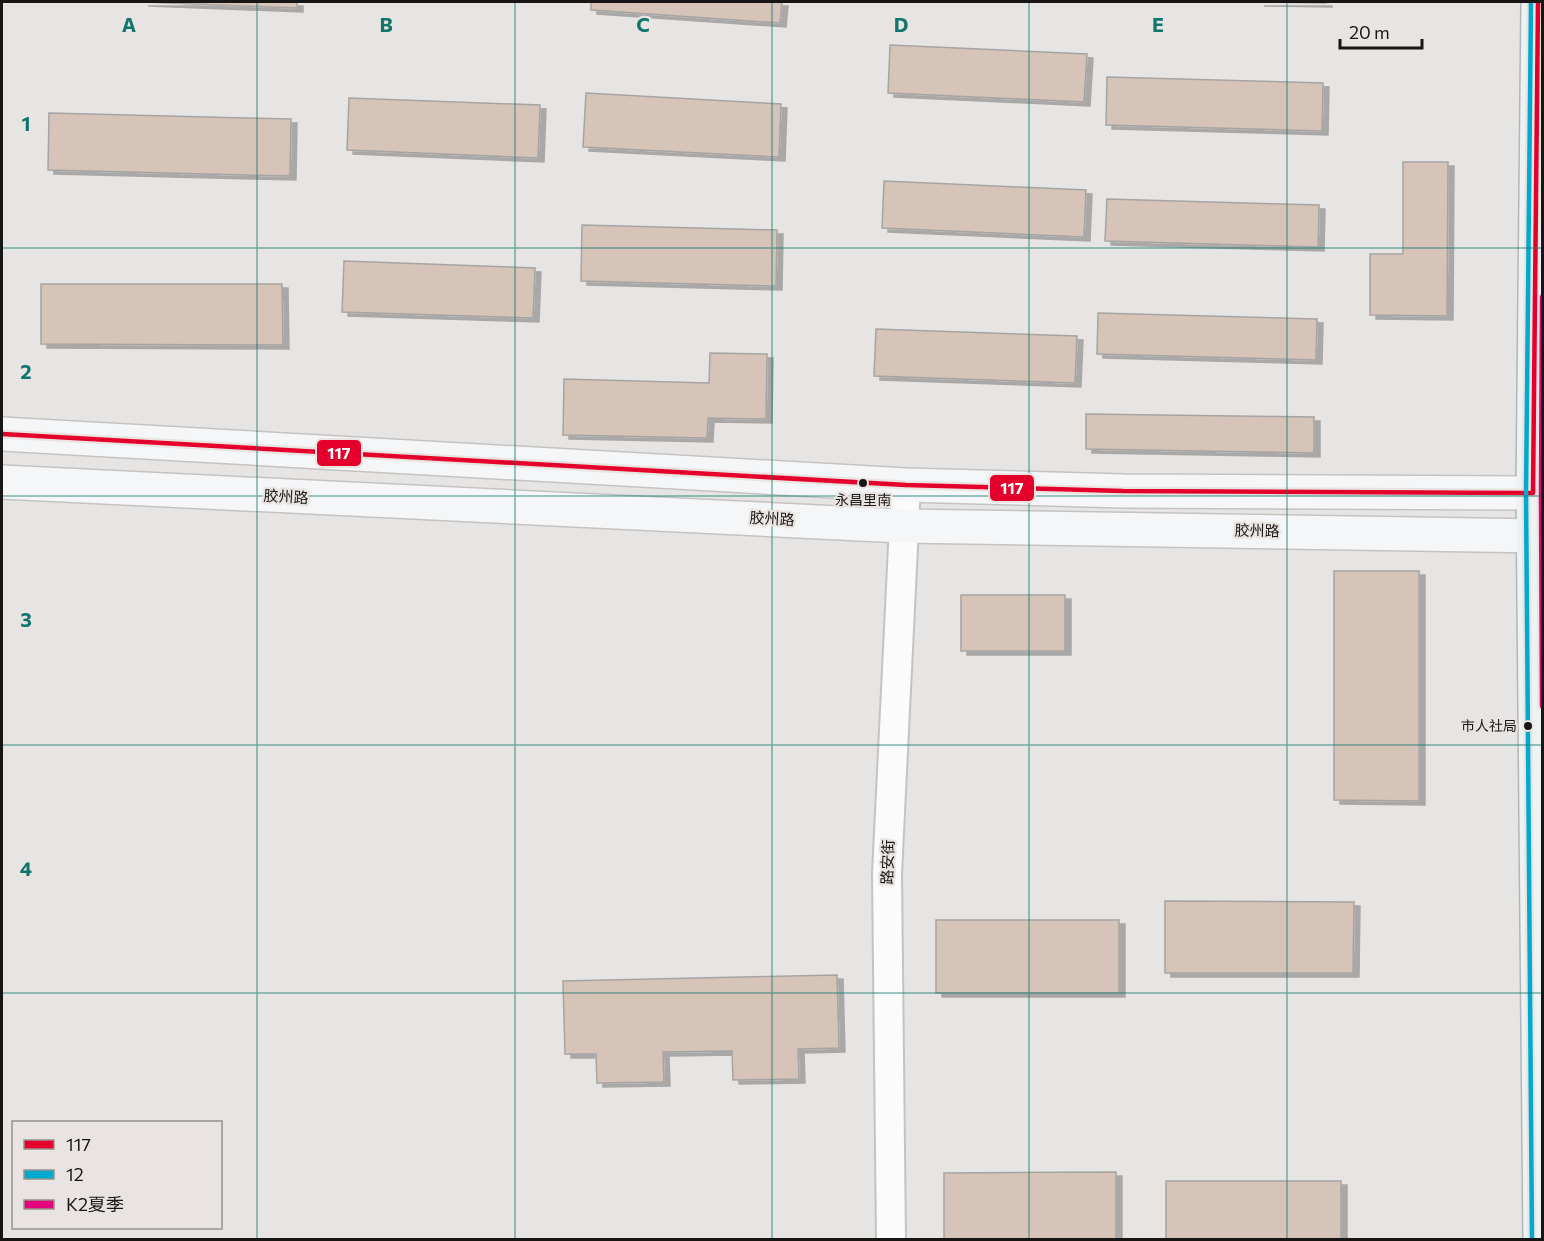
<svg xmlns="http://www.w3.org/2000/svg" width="1544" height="1241" viewBox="0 0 1544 1241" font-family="Commissioner,'Noto Sans SC',sans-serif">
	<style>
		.building { fill: #d6c4b8; stroke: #a6a4a2; stroke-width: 1.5; filter: url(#shadow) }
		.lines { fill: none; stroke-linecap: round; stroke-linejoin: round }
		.minor-casing { stroke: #c5c3c2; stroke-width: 32 }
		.secondary-casing { stroke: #c5c3c2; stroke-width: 36 }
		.primary-casing { stroke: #b0b6b9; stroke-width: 36 }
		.minor { stroke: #fbfbfb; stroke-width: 28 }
		.secondary { stroke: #f5f6f7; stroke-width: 33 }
		.primary { stroke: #eff2f3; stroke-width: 33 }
		.bus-1-casing { stroke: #e9e4e1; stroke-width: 9 }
		.bus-2-casing { stroke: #e9e4e1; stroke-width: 9 }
		.bus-3-casing { stroke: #e9e4e1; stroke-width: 9 }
		.bus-1 { stroke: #e4002b; stroke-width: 4.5 }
		.bus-2 { stroke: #00a9ce; stroke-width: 4.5 }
		.bus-3 { stroke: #e5007d; stroke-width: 4.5 }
		.grid { fill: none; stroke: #0f766e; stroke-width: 1.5; stroke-opacity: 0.55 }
		.bus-dot { fill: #181615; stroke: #e9e4e1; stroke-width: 2 }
		.labels { text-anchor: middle; stroke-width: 4.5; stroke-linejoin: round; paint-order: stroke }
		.bus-label { font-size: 14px; fill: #181615; stroke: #e9e4e1 }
		.street-label { font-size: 15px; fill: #181615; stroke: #e9e4e1 }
		.grid-label { font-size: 20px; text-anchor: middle; font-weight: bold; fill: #0f766e; stroke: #e9e4e1; stroke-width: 4.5; stroke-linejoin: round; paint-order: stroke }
		.line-badge { stroke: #e9e4e1; stroke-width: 2 }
		.badge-label { font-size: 16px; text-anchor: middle; font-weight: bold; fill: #fff }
	</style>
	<defs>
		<filter id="shadow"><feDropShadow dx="6" dy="4" stdDeviation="0" flood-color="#0004"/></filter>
	</defs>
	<rect width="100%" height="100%" fill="#e7e5e3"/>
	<g class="building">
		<polygon points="142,2 297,2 297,8"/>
		<polygon points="591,2 782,2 780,23 591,10"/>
		<polygon points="1258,2 1326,2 1326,3"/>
		<polygon points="890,45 1087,54 1084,102 888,93"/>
		<polygon points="1107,77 1323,83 1322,131 1106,125"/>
		<polygon points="586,93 781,104 779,157 583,147"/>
		<polygon points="349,98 540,105 538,158 347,150"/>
		<polygon points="49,113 291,119 290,176 48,170"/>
		<polygon points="1403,162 1448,162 1447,316 1370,315 1370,254 1403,254"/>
		<polygon points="884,181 1086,190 1084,237 882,228"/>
		<polygon points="1107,199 1319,205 1318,247 1105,241"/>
		<polygon points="582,225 777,230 776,286 581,281"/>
		<polygon points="344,261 535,268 533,318 342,312"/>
		<polygon points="41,284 282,284 283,345 41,344"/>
		<polygon points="1098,313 1317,319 1316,360 1097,354"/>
		<polygon points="876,329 1077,336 1075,383 874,376"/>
		<polygon points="710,353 767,354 766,419 708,418 707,438 563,435 564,379 709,383"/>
		<polygon points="1086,414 1314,417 1314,453 1086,449"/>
		<polygon points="1334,571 1419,571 1419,801 1334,800"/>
		<rect x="961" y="595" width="104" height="56"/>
		<polygon points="1165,901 1354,902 1353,973 1165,973"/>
		<rect x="936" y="920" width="183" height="73"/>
		<polygon points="837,975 839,1048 798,1049 799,1079 733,1080 732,1051 663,1052 664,1082 597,1083 596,1054 565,1054 563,981"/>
		<polygon points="1116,1172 1116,1240 944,1240 944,1173"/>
		<rect x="1166" y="1181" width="175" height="59"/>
	</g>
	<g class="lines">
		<g class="minor-casing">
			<polyline id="minor" points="891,1240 887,874 906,485"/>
		</g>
		<g class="secondary-casing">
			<g id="secondary">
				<polyline points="2,434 906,485 1123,491 1542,493"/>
				<polyline points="2,482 902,526 1542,536"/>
			</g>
		</g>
		<g class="primary-casing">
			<polyline id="primary" points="1538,2 1533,493 1540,1240"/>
		</g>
		<use href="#minor" class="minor"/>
		<use href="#secondary" class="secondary"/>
		<use href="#primary" class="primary"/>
		<g class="bus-1-casing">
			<polyline id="bus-1" points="2,434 906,485 1123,491 1533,493 1538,2"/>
		</g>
		<g class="bus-2-casing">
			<polyline id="bus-2" points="1531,2 1526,493 1532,1240"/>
		</g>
		<g class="bus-3-casing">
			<polyline id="bus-3" points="1542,297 1541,493 1542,706"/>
		</g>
		<use href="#bus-1" class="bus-1"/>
		<use href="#bus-2" class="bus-2"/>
		<use href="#bus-3" class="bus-3"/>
	</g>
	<path class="grid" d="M257,2v1238M515,2v1238M772,2v1238M1029,2v1238M1287,2v1238M2,248h1540M2,496h1540M2,745h1540M2,993h1540"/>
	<g class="bus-dot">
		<circle cx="863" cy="483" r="5"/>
		<circle cx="1528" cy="726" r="5"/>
	</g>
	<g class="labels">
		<g class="bus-label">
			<text x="863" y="505">永昌里南</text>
			<text x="1517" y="731" text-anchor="end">市人社局</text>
		</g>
		<g class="street-label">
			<text transform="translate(286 497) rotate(3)" y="5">胶州路</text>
			<text transform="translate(772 519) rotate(3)" y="5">胶州路</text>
			<text transform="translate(1257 531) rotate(1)" y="5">胶州路</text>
			<text transform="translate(888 862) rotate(-88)" y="5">路安街</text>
		</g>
	</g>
	<g class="grid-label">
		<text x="129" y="32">A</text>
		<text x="386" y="32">B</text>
		<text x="643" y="32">C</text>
		<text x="901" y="32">D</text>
		<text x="1158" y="32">E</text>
		<text x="26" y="131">1</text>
		<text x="26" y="379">2</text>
		<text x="26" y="627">3</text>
		<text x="26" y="876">4</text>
	</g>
	<g class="line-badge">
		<rect x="316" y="439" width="46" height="28" rx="6" fill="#e4002b"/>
		<rect x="989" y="474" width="46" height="28" rx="6" fill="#e4002b"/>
	</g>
	<g class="badge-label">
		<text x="339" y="459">117</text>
		<text x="1012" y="494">117</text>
	</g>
	<rect width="1544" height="1241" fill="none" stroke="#181615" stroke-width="6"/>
	<rect x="12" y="1121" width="210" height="108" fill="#e9e4e1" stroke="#95928f" stroke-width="1.5"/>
	<rect x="24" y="1140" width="30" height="9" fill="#e4002b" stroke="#95928f" stroke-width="1.5"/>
	<text x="66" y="1151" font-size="18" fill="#181615">117</text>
	<rect x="24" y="1170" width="30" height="9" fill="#00a9ce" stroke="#95928f" stroke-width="1.5"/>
	<text x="66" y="1181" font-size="18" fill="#181615">12</text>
	<rect x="24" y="1200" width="30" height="9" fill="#e5007d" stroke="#95928f" stroke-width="1.5"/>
	<text x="66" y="1211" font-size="18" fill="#181615">K2夏季</text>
	<path d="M1340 39v9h82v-9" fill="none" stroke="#181615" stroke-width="3"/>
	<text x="1349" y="39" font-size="18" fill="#181615" stroke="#e9e4e1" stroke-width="4.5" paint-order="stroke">20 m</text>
</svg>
